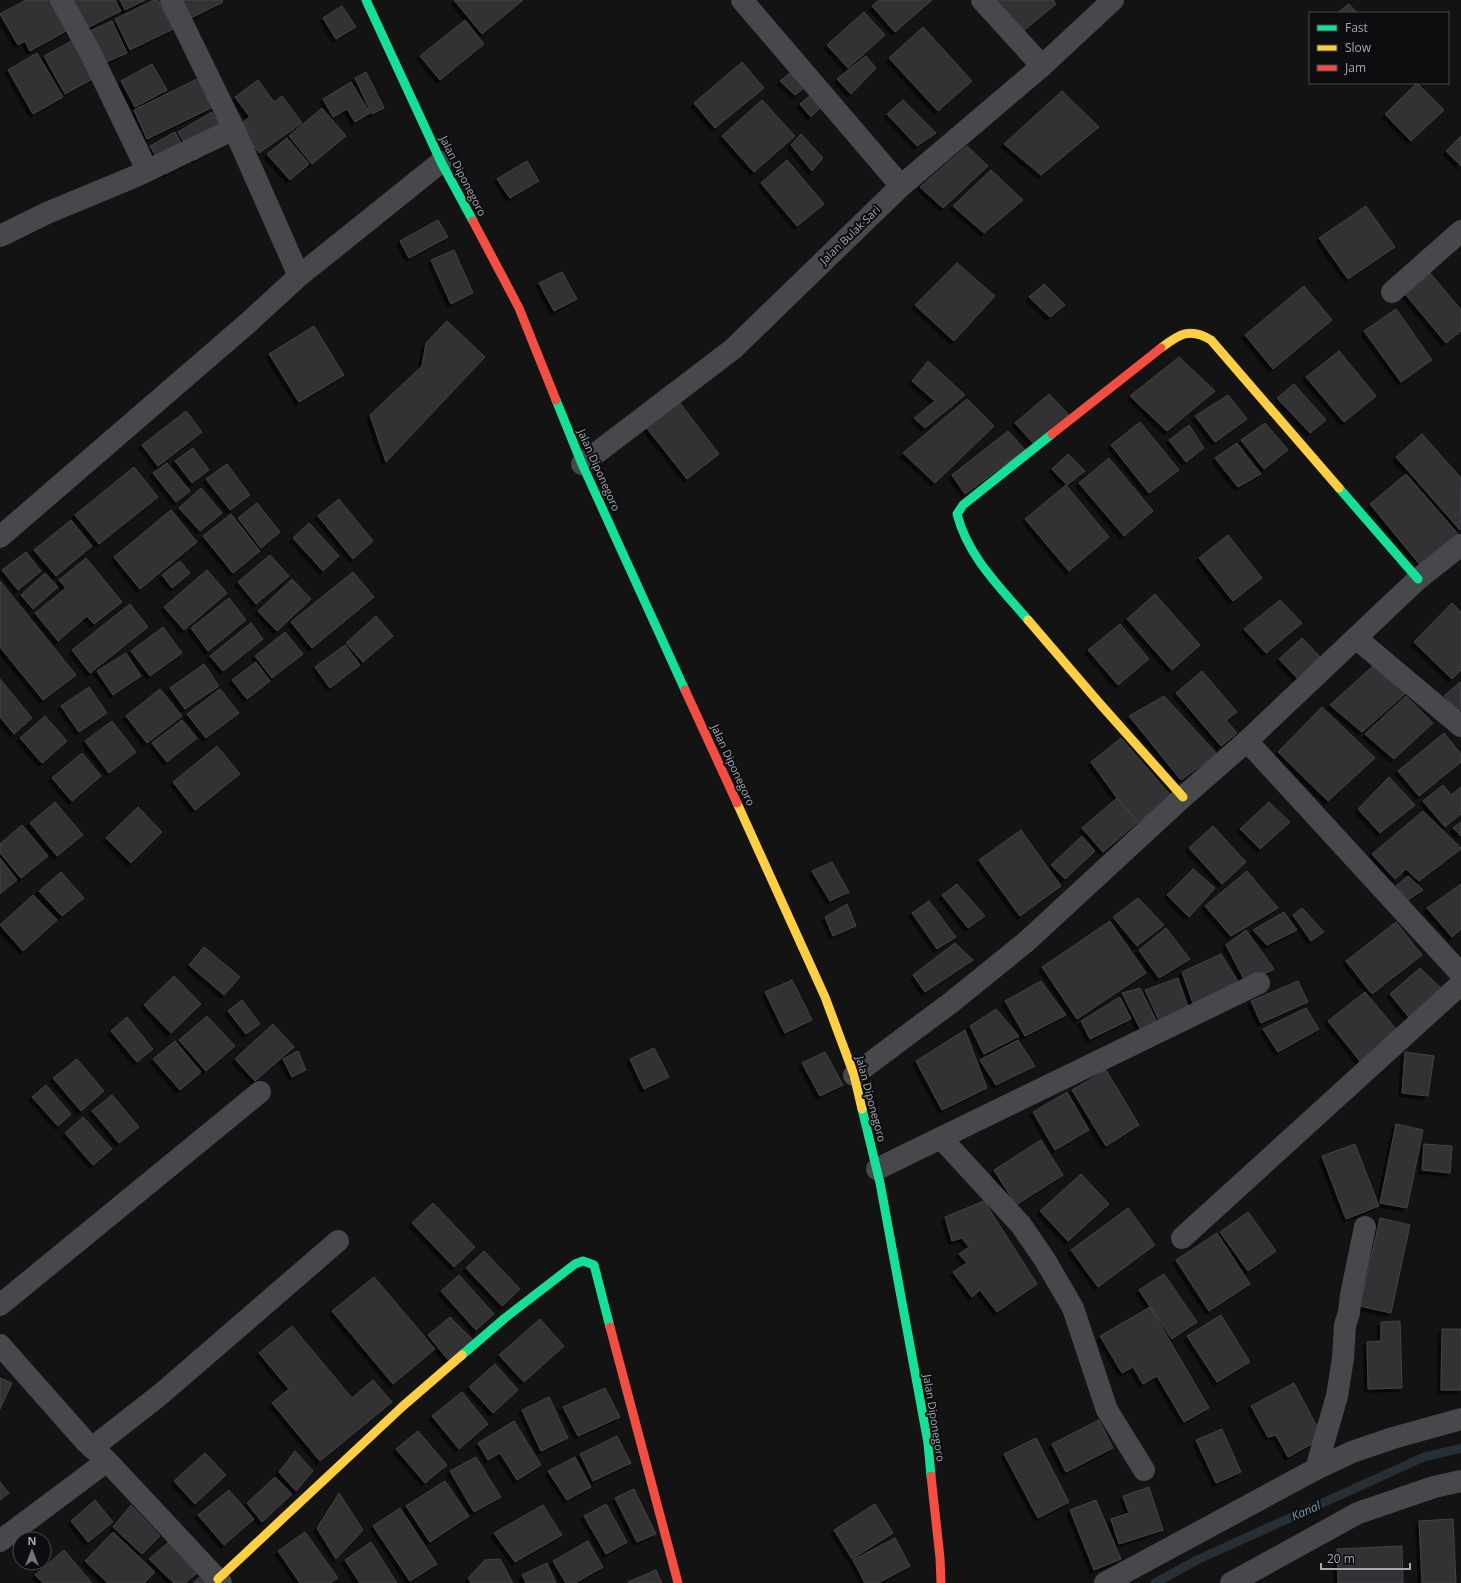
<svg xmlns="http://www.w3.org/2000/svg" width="1461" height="1583" viewBox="0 0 1461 1583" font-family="'Open Sans',sans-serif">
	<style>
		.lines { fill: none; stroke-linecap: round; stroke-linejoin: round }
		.stream { stroke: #262f35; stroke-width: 9 }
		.building { fill: #323234; stroke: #424347; filter: url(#shadow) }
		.street { stroke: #47484c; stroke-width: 22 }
		.fast { stroke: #16e098; stroke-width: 9 }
		.slow { stroke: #ffcf43; stroke-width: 9 }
		.jam { stroke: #f24e42; stroke-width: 9 }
		.labels { text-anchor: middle; stroke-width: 4; stroke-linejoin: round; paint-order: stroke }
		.street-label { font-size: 11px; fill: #a3a9b5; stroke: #0d0d0f }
		.water-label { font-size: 12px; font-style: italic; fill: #7999b1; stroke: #0d0d0f }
	</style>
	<defs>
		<filter id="shadow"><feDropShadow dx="-3.5" dy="3.5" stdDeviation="0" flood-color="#0009"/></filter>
	</defs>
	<rect width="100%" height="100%" fill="#131313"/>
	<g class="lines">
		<polyline class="stream" points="1155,1583 1197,1560 1424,1457 1461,1448"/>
	</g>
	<g class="building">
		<polygon points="26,0 54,0 70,29 30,51 25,41 18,45 0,14"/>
		<polygon points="72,0 115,0 121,11 87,28"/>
		<polygon points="120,0 145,0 125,10"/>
		<polygon points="154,0 158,0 173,29 130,50 115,19"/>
		<polygon points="181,0 222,0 223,2 191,18"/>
		<polygon points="454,0 523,0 482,34"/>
		<polygon points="879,0 932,0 895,32 872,6"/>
		<polygon points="994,0 1053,0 1056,4 1022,32"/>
		<polygon points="1349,4 1357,13 1337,13"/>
		<polygon points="342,6 356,27 336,39 323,18"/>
		<polygon points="864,12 885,35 848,68 827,45"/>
		<polygon points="465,20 484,44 440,80 420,56"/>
		<polygon points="112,21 127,53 104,63 90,31"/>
		<polygon points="923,27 972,81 938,111 889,58"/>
		<polygon points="75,39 96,77 65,94 44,56"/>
		<polygon points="37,53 63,97 33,114 8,70"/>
		<polygon points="866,56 876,68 851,94 837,79"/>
		<polygon points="742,62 764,88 715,128 694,103"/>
		<polygon points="152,64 167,90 135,107 121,81"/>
		<polygon points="794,70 808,85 795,95 780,81"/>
		<polygon points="366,72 384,108 372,114 355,78"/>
		<polygon points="199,78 213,107 147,139 134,110"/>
		<polygon points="258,80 274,102 282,96 302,123 259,153 239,125 250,117 235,97"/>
		<polygon points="351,82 370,113 355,122 347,109 333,117 323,99"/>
		<polygon points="1417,83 1444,110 1411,141 1385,114"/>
		<polygon points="1062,91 1099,127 1041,175 1004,144"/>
		<polygon points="813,93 824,104 811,117 800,104"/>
		<polygon points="762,100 795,136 754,172 722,136"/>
		<polygon points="903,100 936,133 917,146 887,114"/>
		<polygon points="322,108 346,136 312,164 289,136"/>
		<polygon points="212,112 229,140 195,160 178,132"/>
		<polygon points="175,132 191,160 166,174 150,146"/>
		<polygon points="801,134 823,158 812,171 791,145"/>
		<polygon points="1461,136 1461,166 1446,151"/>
		<polygon points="287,138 309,164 290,180 267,154"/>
		<polygon points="967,146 988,166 943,208 920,187"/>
		<polygon points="787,160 824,204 797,226 761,183"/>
		<polygon points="527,161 539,181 510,198 497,179"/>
		<polygon points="991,170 1023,200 984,233 953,206"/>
		<polygon points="1366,206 1395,247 1348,279 1319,238"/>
		<polygon points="438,220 448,237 409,258 400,241"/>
		<polygon points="454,250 473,293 451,304 431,260"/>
		<polygon points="957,263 995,296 954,341 915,305"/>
		<polygon points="562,272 577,299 554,311 539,283"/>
		<polygon points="1430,273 1461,310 1461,331 1446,343 1405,294"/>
		<polygon points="1044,284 1065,305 1050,317 1029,297"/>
		<polygon points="1304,286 1332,320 1273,369 1245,335"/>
		<polygon points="1396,309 1432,360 1401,382 1364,331"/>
		<polygon points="447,321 485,357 386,462 370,415 422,366 426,343"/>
		<polygon points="314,326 344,375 299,402 269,354"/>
		<polygon points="1339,351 1376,396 1344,422 1306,377"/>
		<polygon points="1179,357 1215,391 1167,431 1130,396"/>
		<polygon points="928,361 965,395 925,428 914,418 935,401 912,381"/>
		<polygon points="1294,384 1326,420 1310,433 1277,398"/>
		<polygon points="1049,394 1070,416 1034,444 1015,423"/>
		<polygon points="1228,395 1247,419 1215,442 1195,416"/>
		<polygon points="967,399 994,426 935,483 903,453"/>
		<polygon points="679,402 719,454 687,479 646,427"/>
		<polygon points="186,411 202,432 158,466 142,445"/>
		<polygon points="1140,422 1179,470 1149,493 1111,445"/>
		<polygon points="1265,423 1288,450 1264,469 1241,440"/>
		<polygon points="1189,425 1204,448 1186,462 1169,440"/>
		<polygon points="1008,431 1025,450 965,494 952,475"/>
		<polygon points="1422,434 1461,478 1460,530 1396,457"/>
		<polygon points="1237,443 1261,474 1238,487 1215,458"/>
		<polygon points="193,448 209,470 192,483 175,461"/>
		<polygon points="1068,454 1085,471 1067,485 1052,469"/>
		<polygon points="1109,458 1153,511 1124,536 1079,483"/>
		<polygon points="167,463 190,491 176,502 153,473"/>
		<polygon points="227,464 250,495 230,510 206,479"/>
		<polygon points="134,467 158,497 99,544 75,515"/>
		<polygon points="1406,474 1459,535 1421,566 1370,504"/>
		<polygon points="1066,485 1109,537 1069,571 1025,519"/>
		<polygon points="201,488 222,513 200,531 179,508"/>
		<polygon points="339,499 373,541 353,559 318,516"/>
		<polygon points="257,503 280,532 261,548 238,518"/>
		<polygon points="171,510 197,542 140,589 114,557"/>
		<polygon points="231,514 260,551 233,573 203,536"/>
		<polygon points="71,520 92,546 56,576 34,550"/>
		<polygon points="309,523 339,556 323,571 293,538"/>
		<polygon points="1228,535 1262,578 1233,601 1199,558"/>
		<polygon points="26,552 41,571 18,590 2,570"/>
		<polygon points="270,555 289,576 256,604 238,582"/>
		<polygon points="86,558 122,602 94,624 87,616 58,641 35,613 66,588 59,580"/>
		<polygon points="180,561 190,573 172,588 162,575"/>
		<polygon points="207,570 227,593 184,630 164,607"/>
		<polygon points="353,572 374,597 312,648 291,622"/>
		<polygon points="45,573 58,587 33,609 21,595"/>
		<polygon points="292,579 311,599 277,631 258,611"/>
		<polygon points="0,581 76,675 43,700 0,647"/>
		<polygon points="1155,594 1200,645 1172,670 1127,619"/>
		<polygon points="229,598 246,620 208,651 191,628"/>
		<polygon points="1280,600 1302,623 1266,653 1244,629"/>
		<polygon points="1452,603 1461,612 1461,670 1452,679 1414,642"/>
		<polygon points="130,604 148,627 90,673 72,650"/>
		<polygon points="376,616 393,636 363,662 346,643"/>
		<polygon points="251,623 263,639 223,671 210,656"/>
		<polygon points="1120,624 1149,659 1118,685 1088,650"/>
		<polygon points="163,627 182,653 150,676 131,651"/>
		<polygon points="285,632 303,654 272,678 255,656"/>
		<polygon points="1302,638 1323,660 1300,681 1279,659"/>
		<polygon points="345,645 360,665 330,688 315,667"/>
		<polygon points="126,653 141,676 113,695 97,671"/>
		<polygon points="256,662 270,681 247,699 232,680"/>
		<polygon points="204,664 219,686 185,709 170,688"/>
		<polygon points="1373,666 1407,692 1362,732 1330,705"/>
		<polygon points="1202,671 1237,712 1226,720 1237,733 1221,746 1176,693"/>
		<polygon points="0,679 32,718 14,734 0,717"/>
		<polygon points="1460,682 1461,709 1459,711 1444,696"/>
		<polygon points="89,687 107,713 79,732 61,706"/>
		<polygon points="160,689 182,716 147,743 126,716"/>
		<polygon points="220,689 239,713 206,738 187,714"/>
		<polygon points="1164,696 1217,754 1181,780 1129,716"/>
		<polygon points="1406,696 1433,723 1394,759 1365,734"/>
		<polygon points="1322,707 1375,758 1328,801 1278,752"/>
		<polygon points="45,716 67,741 42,763 20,738"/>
		<polygon points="182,720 197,738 167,762 152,743"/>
		<polygon points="112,721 136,752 109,773 85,741"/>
		<polygon points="1444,733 1461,754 1461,762 1419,796 1398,771"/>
		<polygon points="1121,738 1172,797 1138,822 1117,798 1091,762"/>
		<polygon points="217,746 240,774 195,810 173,782"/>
		<polygon points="82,753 101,776 72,801 52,778"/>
		<polygon points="1389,777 1415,805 1380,833 1358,809"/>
		<polygon points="1443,785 1451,795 1461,787 1461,814 1445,827 1423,801"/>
		<polygon points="1117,798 1138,822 1103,852 1082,828"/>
		<polygon points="55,802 83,835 57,856 30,823"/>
		<polygon points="1269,802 1290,822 1260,849 1240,829"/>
		<polygon points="138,807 162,832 131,863 106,838"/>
		<polygon points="1423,811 1461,848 1461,849 1419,881 1406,869 1395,879 1372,854"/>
		<polygon points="1461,822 1461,836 1453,828"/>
		<polygon points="22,825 48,856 21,878 0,853 0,844"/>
		<polygon points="1213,826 1246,862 1222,884 1189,848"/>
		<polygon points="1021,830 1061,886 1020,916 979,860"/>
		<polygon points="1082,836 1095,851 1065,879 1051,865"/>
		<polygon points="0,858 17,880 0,894"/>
		<polygon points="832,862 849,892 830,901 812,871"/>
		<polygon points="1193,869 1215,888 1189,917 1167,895"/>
		<polygon points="1247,871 1278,908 1231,936 1205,906"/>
		<polygon points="61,872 84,898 62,916 39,891"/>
		<polygon points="1408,876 1423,890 1408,900 1396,886"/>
		<polygon points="957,884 985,916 968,928 942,895"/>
		<polygon points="1461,884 1461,929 1452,937 1427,908"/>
		<polygon points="33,895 57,920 23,951 0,925"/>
		<polygon points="1138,898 1164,925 1137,946 1113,917"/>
		<polygon points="929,901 956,937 937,949 912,913"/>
		<polygon points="847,904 856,926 833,936 825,917"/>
		<polygon points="1302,908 1324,932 1311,941 1293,915"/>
		<polygon points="1284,912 1297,930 1267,945 1253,930"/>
		<polygon points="1110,921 1146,973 1077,1019 1042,967"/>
		<polygon points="1396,922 1422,955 1372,994 1346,961"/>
		<polygon points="1166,928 1190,959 1159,978 1139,950"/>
		<polygon points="1246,930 1274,969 1246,983 1226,945"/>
		<polygon points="955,943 973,960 925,992 913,975"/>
		<polygon points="204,947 240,977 224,995 189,965"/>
		<polygon points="1221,954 1239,983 1194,1006 1182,972"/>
		<polygon points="1420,968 1445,992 1412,1021 1390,994"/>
		<polygon points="174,976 201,1004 171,1033 144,1005"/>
		<polygon points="1178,978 1188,1007 1159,1020 1145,990"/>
		<polygon points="792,980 812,1020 785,1033 765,992"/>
		<polygon points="1041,981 1066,1015 1025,1036 1005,1001"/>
		<polygon points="1298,981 1308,1002 1261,1023 1251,1001"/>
		<polygon points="1140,988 1159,1026 1143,1034 1122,993"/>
		<polygon points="1365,992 1401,1035 1363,1065 1328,1021"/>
		<polygon points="1120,997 1131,1019 1090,1039 1081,1021"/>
		<polygon points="242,1000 260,1024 246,1034 228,1011"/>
		<polygon points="1306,1008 1319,1029 1278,1052 1263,1029"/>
		<polygon points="996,1009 1019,1036 984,1054 970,1026"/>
		<polygon points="207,1016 235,1046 206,1071 179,1040"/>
		<polygon points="127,1017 153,1049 137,1062 111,1031"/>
		<polygon points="273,1024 294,1047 255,1081 235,1059"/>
		<polygon points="965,1030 987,1088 942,1110 916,1061"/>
		<polygon points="1018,1040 1035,1066 996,1085 980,1060"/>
		<polygon points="175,1041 201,1072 180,1090 153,1059"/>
		<polygon points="654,1048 669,1077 644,1089 630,1059"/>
		<polygon points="298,1051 306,1070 292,1077 283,1059"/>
		<polygon points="825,1052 843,1085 820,1096 802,1063"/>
		<polygon points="1405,1052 1434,1056 1428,1096 1402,1093"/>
		<polygon points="77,1059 104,1091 81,1111 53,1078"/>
		<polygon points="1106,1070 1139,1125 1106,1146 1072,1090"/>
		<polygon points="46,1085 71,1114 58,1126 32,1097"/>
		<polygon points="1067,1092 1089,1130 1055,1150 1033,1112"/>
		<polygon points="112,1095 139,1127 119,1143 92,1111"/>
		<polygon points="83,1117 112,1149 93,1165 65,1133"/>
		<polygon points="1396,1124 1423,1130 1407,1208 1380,1203"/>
		<polygon points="1041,1140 1063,1175 1016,1205 994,1170"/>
		<polygon points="1355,1144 1379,1206 1346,1219 1322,1156"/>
		<polygon points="1424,1144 1452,1146 1450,1173 1422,1170"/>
		<polygon points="1081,1174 1109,1204 1068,1241 1040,1211"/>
		<polygon points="984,1201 1037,1284 997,1312 980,1290 972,1297 953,1272 967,1263 959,1254 969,1247 962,1238 952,1241 945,1217"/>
		<polygon points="433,1203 475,1247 454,1267 412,1223"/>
		<polygon points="1128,1208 1155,1245 1098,1287 1071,1250"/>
		<polygon points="1248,1212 1276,1251 1248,1271 1220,1232"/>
		<polygon points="1380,1218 1410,1225 1391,1313 1360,1306"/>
		<polygon points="1217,1233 1250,1284 1209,1311 1176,1260"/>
		<polygon points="484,1251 520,1289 502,1306 466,1268"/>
		<polygon points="1164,1274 1197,1322 1172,1339 1139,1290"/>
		<polygon points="459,1275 494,1314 476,1330 441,1291"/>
		<polygon points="374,1277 435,1349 393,1384 332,1311"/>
		<polygon points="1150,1307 1209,1408 1184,1422 1157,1376 1143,1384 1133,1367 1122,1373 1100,1336"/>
		<polygon points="1221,1315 1250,1362 1217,1382 1187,1336"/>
		<polygon points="450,1317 473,1340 450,1362 428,1335"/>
		<polygon points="540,1319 564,1346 524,1382 499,1355"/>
		<polygon points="1400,1321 1402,1388 1368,1389 1367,1342 1381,1341 1381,1322"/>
		<polygon points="292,1326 352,1398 373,1380 392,1402 320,1461 272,1403 289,1389 259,1353"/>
		<polygon points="1442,1329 1461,1329 1461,1390 1441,1390"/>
		<polygon points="495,1364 518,1390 493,1413 469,1387"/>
		<polygon points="0,1378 12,1383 0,1409"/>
		<polygon points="1294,1383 1323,1438 1288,1457 1276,1435 1268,1437 1251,1406"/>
		<polygon points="605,1388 620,1417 578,1436 563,1407"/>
		<polygon points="462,1392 488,1424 459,1449 432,1416"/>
		<polygon points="549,1397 568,1438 541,1451 522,1410"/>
		<polygon points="1099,1420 1113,1448 1066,1472 1052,1444"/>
		<polygon points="514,1421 541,1465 517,1480 500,1453 488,1460 478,1443"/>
		<polygon points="1222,1429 1241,1472 1216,1483 1196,1440"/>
		<polygon points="418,1431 447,1465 425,1483 396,1449"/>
		<polygon points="617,1436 631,1463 593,1481 580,1454"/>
		<polygon points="1036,1438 1069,1502 1038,1518 1004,1454"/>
		<polygon points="295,1451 313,1471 296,1491 279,1472"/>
		<polygon points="205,1453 226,1475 195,1504 174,1481"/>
		<polygon points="476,1457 501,1497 474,1512 450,1471"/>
		<polygon points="575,1457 591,1487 567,1500 548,1471"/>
		<polygon points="275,1477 292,1494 262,1522 247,1503"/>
		<polygon points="445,1481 469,1516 430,1542 406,1506"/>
		<polygon points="0,1482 9,1493 0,1500"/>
		<polygon points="1149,1487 1163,1530 1119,1544 1111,1519 1129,1513 1123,1496"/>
		<polygon points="634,1489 656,1534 637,1542 615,1498"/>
		<polygon points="229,1490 254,1519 224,1545 198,1515"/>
		<polygon points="339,1493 363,1530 336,1559 317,1528"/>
		<polygon points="95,1500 113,1522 88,1542 71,1521"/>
		<polygon points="1096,1500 1121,1559 1094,1570 1070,1510"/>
		<polygon points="606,1504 627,1542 606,1554 584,1516"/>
		<polygon points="875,1504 893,1533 852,1559 834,1530"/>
		<polygon points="131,1505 160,1536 142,1554 113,1527"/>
		<polygon points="543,1505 562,1535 515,1562 494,1533"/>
		<polygon points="400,1508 437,1564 410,1581 373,1526"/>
		<polygon points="1453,1519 1456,1583 1422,1583 1419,1521"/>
		<polygon points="113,1532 155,1572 144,1583 108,1583 85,1561"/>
		<polygon points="305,1532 338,1578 330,1583 300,1583 278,1551"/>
		<polygon points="895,1538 910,1566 878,1583 865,1583 853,1560"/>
		<polygon points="171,1540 201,1570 185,1583 174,1583 149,1559"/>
		<polygon points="588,1541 603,1567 575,1583 566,1583 553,1561"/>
		<polygon points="371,1542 397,1583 360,1583 345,1560"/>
		<polygon points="1402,1546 1403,1583 1338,1583 1337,1549"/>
		<polygon points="64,1550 92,1583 43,1583 35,1575"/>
		<polygon points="500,1559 513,1583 471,1583 468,1578 485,1560"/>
		<polygon points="547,1563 556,1583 526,1583 522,1575"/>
		<polygon points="656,1570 662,1583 628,1583 628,1582"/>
		<polygon points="201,1576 209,1583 193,1583"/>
	</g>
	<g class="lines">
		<g class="street">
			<polyline points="61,0 90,52 147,170"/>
			<polyline points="171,0 234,129 299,276"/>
			<polyline points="742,0 901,186"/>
			<polyline points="982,0 1042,66"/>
			<polyline points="0,236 47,213 136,176 234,129"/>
			<polyline points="1392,292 1461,231"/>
			<polyline points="582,464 733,349 901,186 1042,66 1113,0"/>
			<polyline points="0,537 249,322 299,276 441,162"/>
			<polyline points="1356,638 1461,726"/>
			<polyline points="1247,741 1461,974"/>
			<polyline points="854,1075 953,1001 1027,941 1183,797 1247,741 1418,579 1461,545"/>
			<polyline points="941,1138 1021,1225 1045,1260 1073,1308 1107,1410 1144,1470"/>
			<polyline points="877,1169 1259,983"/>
			<polyline points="1182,1238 1461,984"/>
			<polyline points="0,1305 260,1092"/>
			<polyline points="0,1345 85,1441 107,1461 221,1583"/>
			<polyline points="92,1448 161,1394 338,1241"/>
			<polyline points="1316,1469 1337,1396 1343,1358 1345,1325 1349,1313 1351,1295 1365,1227"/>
			<polyline points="0,1541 107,1461"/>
			<polyline points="1105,1583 1316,1469 1352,1452 1393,1438 1461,1419"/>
			<polyline points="1231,1583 1358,1513 1434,1487 1461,1481"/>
		</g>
		<g class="fast">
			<polyline points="366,0 441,162 473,221"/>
			<polyline points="556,400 582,464 685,690"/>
			<polyline points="1339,488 1418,579"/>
			<path d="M1028,620c-28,-33 -60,-63 -71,-106l6,-9 89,-71"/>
			<polyline points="862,1109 880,1183 928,1443 931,1476"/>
			<polyline points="462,1355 505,1318 575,1264 583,1261 594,1265 610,1327"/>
		</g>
		<g class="slow">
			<path d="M1161,348c18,-14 29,-21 50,-8l128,148"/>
			<polyline points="1028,620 1101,705 1183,797"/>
			<polyline points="737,803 825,997 854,1075 862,1109"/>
			<polyline points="218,1579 403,1406 462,1355"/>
		</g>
		<g class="jam">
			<polyline points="473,221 519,308 556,400"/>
			<polyline points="1052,434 1161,348"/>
			<polyline points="685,690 737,803"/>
			<polyline points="610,1327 678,1583"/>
			<polyline points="931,1476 940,1558 941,1583"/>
		</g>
	</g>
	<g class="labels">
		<g class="street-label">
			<text transform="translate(463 176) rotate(63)" y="4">Jalan Diponegoro</text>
			<text transform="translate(850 235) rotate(-44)" y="4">Jalan Bulak Sari</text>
			<text transform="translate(599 470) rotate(66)" y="4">Jalan Diponegoro</text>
			<text transform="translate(733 765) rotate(65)" y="4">Jalan Diponegoro</text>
			<text transform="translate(871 1099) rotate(75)" y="4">Jalan Diponegoro</text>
			<text transform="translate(934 1418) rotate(81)" y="4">Jalan Diponegoro</text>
		</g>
		<g class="water-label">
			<text transform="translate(1306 1511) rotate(-24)" y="4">Kanal</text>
		</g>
	</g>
	<rect x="1309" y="12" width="140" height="72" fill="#0d0d0f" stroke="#494b51"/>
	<rect x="1317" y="25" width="20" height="6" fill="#16e098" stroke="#494b51"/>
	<text x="1345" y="32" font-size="12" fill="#a3a9b5">Fast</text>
	<rect x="1317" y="45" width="20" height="6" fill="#ffcf43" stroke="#494b51"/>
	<text x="1345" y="52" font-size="12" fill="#a3a9b5">Slow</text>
	<rect x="1317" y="65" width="20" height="6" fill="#f24e42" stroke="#494b51"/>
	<text x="1345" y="72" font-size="12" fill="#a3a9b5">Jam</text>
	<g transform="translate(32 1551)"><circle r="19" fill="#0d0d0f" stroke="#494b51"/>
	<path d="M0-3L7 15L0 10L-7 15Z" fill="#71747c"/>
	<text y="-6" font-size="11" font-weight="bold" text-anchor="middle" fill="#a3a9b5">N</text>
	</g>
	<path d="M1321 1563v6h89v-6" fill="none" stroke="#a3a9b5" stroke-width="2"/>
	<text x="1327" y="1563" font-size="12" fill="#a3a9b5" stroke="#0d0d0f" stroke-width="3" paint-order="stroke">20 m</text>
</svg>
